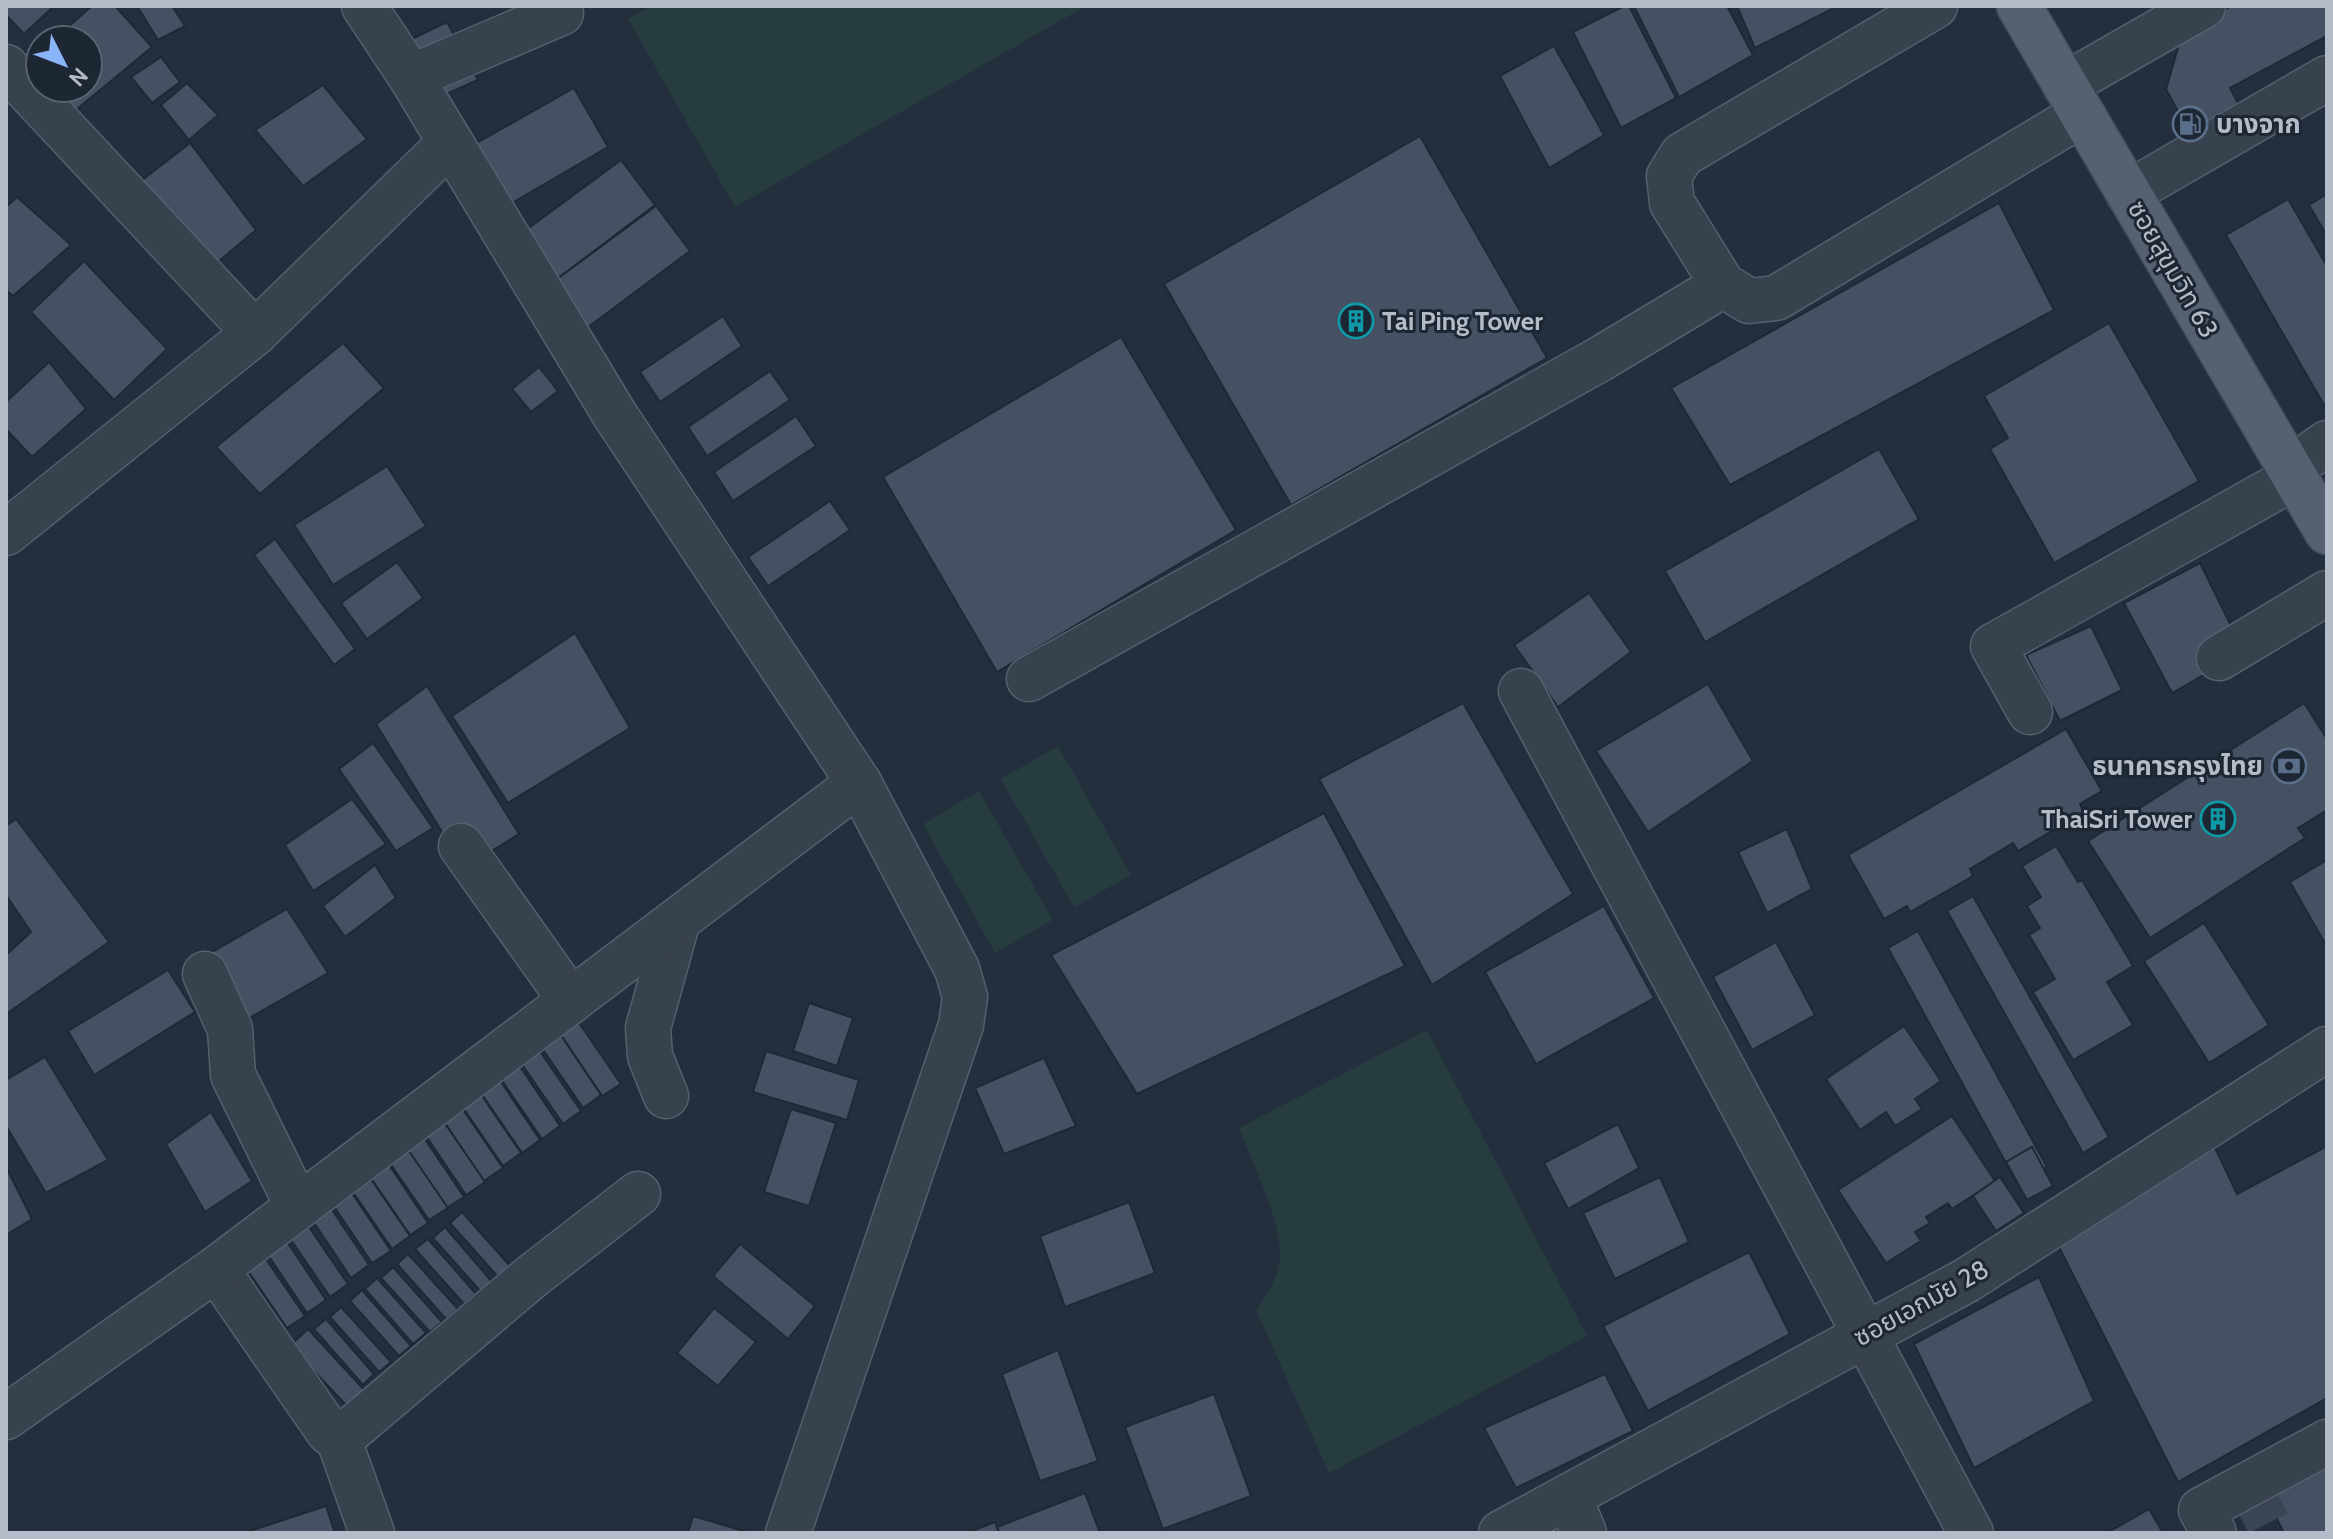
<svg xmlns="http://www.w3.org/2000/svg" width="2333" height="1539" viewBox="0 0 2333 1539" font-family="Cabin,'Noto Sans Thai',sans-serif">
	<style>
		.green { fill: #263c3f }
		.building { fill: #455162; stroke: #1f2835; stroke-width: 2 }
		.lines { fill: none; stroke-linecap: round; stroke-linejoin: round }
		.minor-tunnel { stroke: #3a4453; stroke-width: 44; stroke-dasharray: 44 22; stroke-linecap: butt }
		.minor-casing { stroke: #565f6c; stroke-width: 47 }
		.major-casing { stroke: #414a57; stroke-width: 47 }
		.minor { stroke: #38414e; stroke-width: 44 }
		.major { stroke: #56606e; stroke-width: 44 }
		.labels { text-anchor: middle; stroke-width: 6; stroke-linejoin: round; paint-order: stroke }
		.poi-label { font-size: 26px; font-weight: bold; fill: #b4bcc9; stroke: #1d2633; text-anchor: start }
		.street-label { font-size: 26px; fill: #b4bcc9; stroke: #1d2633 }
	</style>
	<rect width="100%" height="100%" fill="#242f3e"/>
	<g class="green">
		<polygon points="651,6 1086,6 735,207 628,19"/>
		<polygon points="1058,746 1131,875 1074,907 1001,779"/>
		<polygon points="979,791 1053,920 995,953 923,824"/>
		<path d="M1427,1030l160,306 -258,137 -73,-163c11,-16 25,-36 24,-57 -1,-38 -27,-89 -41,-125z"/>
	</g>
	<g class="building">
		<polygon points="6,6 54,6 24,34 6,15"/>
		<polygon points="92,6 115,6 152,47 76,110 59,88 88,88 88,40 53,40"/>
		<polygon points="137,6 172,6 185,26 158,40"/>
		<polygon points="1624,6 1629,6 1676,98 1621,128 1573,32"/>
		<polygon points="1634,6 1727,6 1753,55 1679,97"/>
		<polygon points="1737,6 1838,6 1755,48"/>
		<polygon points="2231,6 2327,6 2327,36 2230,88 2241,109 2190,134 2166,89 2183,31"/>
		<polygon points="447,22 478,80 426,103 393,48"/>
		<polygon points="1554,46 1604,135 1549,168 1500,76"/>
		<polygon points="161,57 180,82 152,103 131,77"/>
		<polygon points="187,83 218,115 189,140 161,105"/>
		<polygon points="323,85 367,139 303,186 255,130"/>
		<polygon points="574,88 608,147 500,210 466,149"/>
		<polygon points="1420,136 1547,358 1291,505 1164,284"/>
		<polygon points="190,143 256,230 201,276 132,188"/>
		<polygon points="621,160 655,205 553,282 518,236"/>
		<polygon points="2327,194 2327,236 2309,205"/>
		<polygon points="17,197 71,245 13,296 6,290 6,207"/>
		<polygon points="2288,199 2327,266 2327,410 2226,235"/>
		<polygon points="1999,203 2054,310 1730,485 1671,388"/>
		<polygon points="656,206 690,251 587,328 553,282"/>
		<polygon points="84,261 167,349 114,400 31,312"/>
		<polygon points="723,316 742,346 660,402 640,372"/>
		<polygon points="2109,323 2199,481 2054,563 1990,449 2008,438 1984,396"/>
		<polygon points="1121,337 1236,530 997,672 883,477"/>
		<polygon points="343,343 384,388 260,494 216,447"/>
		<polygon points="49,362 86,409 32,457 6,429 6,402"/>
		<polygon points="539,367 558,391 531,412 512,389"/>
		<polygon points="770,371 790,400 707,456 688,427"/>
		<polygon points="796,416 816,446 733,501 714,472"/>
		<polygon points="1879,449 1919,519 1705,642 1665,571"/>
		<polygon points="387,466 426,526 333,585 294,525"/>
		<polygon points="830,501 850,530 768,586 748,557"/>
		<polygon points="275,539 355,649 334,665 254,555"/>
		<polygon points="397,562 423,598 367,639 341,603"/>
		<polygon points="2200,563 2244,652 2172,693 2124,603"/>
		<polygon points="1589,593 1631,652 1558,707 1514,645"/>
		<polygon points="2091,626 2122,690 2060,721 2026,655"/>
		<polygon points="575,633 630,728 508,803 452,716"/>
		<polygon points="1708,684 1753,761 1648,832 1596,751"/>
		<polygon points="427,686 519,834 464,868 376,724"/>
		<polygon points="1463,703 1573,894 1432,985 1319,779"/>
		<polygon points="2304,703 2327,739 2327,810 2298,828 2305,838 2150,938 2088,841"/>
		<polygon points="2066,729 2102,791 2080,804 2084,812 2018,851 2013,843 1970,869 1973,876 1910,912 1907,906 1884,919 1848,855"/>
		<polygon points="373,743 433,828 396,851 339,769"/>
		<polygon points="352,799 386,844 313,891 285,845"/>
		<polygon points="1324,813 1405,966 1137,1094 1051,955"/>
		<polygon points="16,819 109,942 6,1014 6,955 31,932 6,895 6,826"/>
		<polygon points="1787,829 1812,889 1767,913 1738,852"/>
		<polygon points="2056,846 2078,882 2082,880 2133,966 2107,982 2133,1025 2073,1060 2033,992 2055,979 2029,935 2040,928 2027,906 2041,897 2022,866"/>
		<polygon points="2327,860 2327,947 2290,882"/>
		<polygon points="375,865 396,898 345,937 323,906"/>
		<polygon points="1973,896 2109,1137 2083,1153 1947,911"/>
		<polygon points="1604,906 1654,998 1536,1064 1485,972"/>
		<polygon points="287,909 328,973 230,1029 200,959"/>
		<polygon points="2204,923 2269,1025 2209,1063 2144,961"/>
		<polygon points="1918,931 2047,1167 2017,1183 1888,948"/>
		<polygon points="1776,942 1815,1015 1752,1050 1713,977"/>
		<polygon points="168,970 195,1012 94,1075 68,1031"/>
		<polygon points="809,1003 853,1018 837,1066 793,1051"/>
		<polygon points="573,1014 621,1084 602,1096 555,1026"/>
		<polygon points="554,1025 601,1095 583,1108 535,1038"/>
		<polygon points="1904,1026 1941,1081 1915,1099 1922,1109 1895,1126 1886,1112 1860,1130 1826,1079"/>
		<polygon points="533,1041 581,1111 563,1124 515,1054"/>
		<polygon points="766,1051 859,1080 847,1120 753,1092"/>
		<polygon points="513,1056 560,1126 542,1139 494,1069"/>
		<polygon points="45,1057 108,1160 46,1193 6,1126 6,1080"/>
		<polygon points="1044,1058 1076,1126 1004,1154 975,1088"/>
		<polygon points="493,1070 540,1140 522,1153 474,1083"/>
		<polygon points="474,1084 521,1153 503,1166 455,1096"/>
		<polygon points="455,1098 503,1168 484,1181 437,1111"/>
		<polygon points="791,1109 836,1123 809,1206 764,1192"/>
		<polygon points="211,1112 252,1181 205,1212 166,1144"/>
		<polygon points="437,1112 485,1182 466,1195 418,1124"/>
		<polygon points="1952,1116 1995,1181 1952,1209 1948,1203 1926,1217 1930,1223 1915,1232 1921,1241 1886,1263 1838,1190"/>
		<polygon points="1618,1124 1639,1168 1568,1209 1544,1163"/>
		<polygon points="416,1126 464,1197 445,1209 398,1140"/>
		<polygon points="2210,1137 2237,1194 2327,1146 2327,1398 2178,1482 2056,1241"/>
		<polygon points="400,1138 448,1208 429,1220 381,1150"/>
		<polygon points="2032,1147 2053,1186 2027,1200 2006,1162"/>
		<polygon points="381,1153 428,1223 410,1235 362,1165"/>
		<polygon points="362,1166 410,1236 392,1249 344,1179"/>
		<polygon points="6,1167 32,1219 6,1235"/>
		<polygon points="1660,1177 1689,1242 1615,1279 1583,1213"/>
		<polygon points="2000,1177 2024,1213 1996,1231 1973,1196"/>
		<polygon points="343,1180 391,1251 372,1263 325,1193"/>
		<polygon points="322,1195 369,1265 351,1278 304,1208"/>
		<polygon points="1129,1202 1155,1273 1065,1307 1040,1236"/>
		<polygon points="462,1212 511,1267 499,1278 450,1223"/>
		<polygon points="300,1214 348,1284 330,1297 282,1227"/>
		<polygon points="445,1227 493,1283 482,1293 433,1238"/>
		<polygon points="279,1230 326,1300 307,1313 260,1243"/>
		<polygon points="428,1239 476,1294 464,1304 415,1249"/>
		<polygon points="740,1244 815,1306 788,1339 713,1276"/>
		<polygon points="257,1246 305,1316 287,1328 239,1258"/>
		<polygon points="1749,1252 1790,1334 1648,1411 1603,1326"/>
		<polygon points="408,1254 458,1309 446,1319 397,1264"/>
		<polygon points="393,1267 442,1322 430,1332 381,1278"/>
		<polygon points="2039,1277 2094,1401 1974,1468 1914,1344"/>
		<polygon points="377,1278 426,1333 413,1344 365,1289"/>
		<polygon points="362,1290 411,1346 399,1356 350,1301"/>
		<polygon points="341,1307 391,1362 379,1372 330,1317"/>
		<polygon points="714,1308 756,1342 718,1386 677,1353"/>
		<polygon points="326,1319 374,1374 363,1385 314,1329"/>
		<polygon points="308,1329 367,1393 350,1409 290,1346"/>
		<polygon points="1058,1350 1098,1461 1040,1481 1002,1374"/>
		<polygon points="1605,1374 1633,1431 1516,1488 1484,1428"/>
		<polygon points="1214,1394 1251,1496 1163,1529 1125,1427"/>
		<polygon points="2327,1452 2327,1533 2284,1533 2261,1488"/>
		<polygon points="1085,1493 1100,1533 999,1533 997,1527"/>
		<polygon points="326,1506 335,1533 244,1533"/>
		<polygon points="2149,1509 2163,1533 2107,1533"/>
		<polygon points="693,1516 750,1533 688,1533"/>
		<polygon points="995,1522 999,1533 967,1533"/>
	</g>
	<g class="lines">
		<polyline class="minor-tunnel" points="2248,1484 2273,1533"/>
		<g class="minor-casing">
			<g id="minor">
				<polyline points="364,6 411,77 615,415 859,783 957,969 965,997 961,1025 788,1533"/>
				<polyline points="1935,6 1682,155 1669,176 1672,203 1723,285 1749,301 1776,298 2082,114"/>
				<polyline points="6,67 255,333"/>
				<polyline points="411,77 561,13"/>
				<polyline points="2065,85 2203,6"/>
				<polyline points="2128,193 2327,78"/>
				<polyline points="2290,469 2327,443"/>
				<polyline points="6,533 255,333 449,144"/>
				<polyline points="2219,658 2327,593"/>
				<polyline points="1029,679 1600,359 1723,285"/>
				<polyline points="1521,691 1971,1533"/>
				<polyline points="2030,712 1993,646 2295,477"/>
				<polyline points="461,846 571,1001"/>
				<polyline points="205,974 230,1029 233,1075 298,1207"/>
				<polyline points="666,1096 650,1056 648,1028 678,920"/>
				<polyline points="216,1269 328,1431 339,1440 531,1277 638,1194"/>
				<polyline points="6,1417 216,1269 859,783"/>
				<polyline points="339,1440 372,1533"/>
				<polyline points="1569,1496 1584,1533"/>
				<polyline points="1501,1533 1967,1280 2327,1049"/>
				<polyline points="2214,1533 2201,1510 2327,1442"/>
			</g>
		</g>
		<g class="major-casing">
			<polyline id="major" points="2019,6 2327,532"/>
		</g>
		<use href="#minor" class="minor"/>
		<use href="#major" class="major"/>
	</g>
	<defs>
		<g id="fuel-ring" transform="scale(1.8)"><circle r="9.5" fill="#1d2633" stroke="#5c6f8a" stroke-width="1.5"/><path d="M-5.5-6h7V0h2V4h1.3V-2.5L3-4.5l.8-.8L6-3V5H2.5V1h-1V6h-7ZM-4.2-4.7v3.2H.2V-4.7Z" fill="#5c6f8a"/></g>
		<g id="building-ring" transform="scale(1.8)"><circle r="9.5" fill="#1d2633" stroke="#0f9aa8" stroke-width="1.5"/><path d="M-4-6H4V6H1V3H-1V6H-4ZM-2.5-4.3h1.7v1.8h-1.7ZM.8-4.3h1.7v1.8H.8ZM-2.5-1h1.7V.8h-1.7ZM.8-1h1.7V.8H.8Z" fill="#0f9aa8"/></g>
		<g id="bank-ring" transform="scale(1.8)"><circle r="9.5" fill="#1d2633" stroke="#5c6f8a" stroke-width="1.5"/><path d="M-6-4H6V4H-6ZM0-2.3a2.3 2.3 0 1 0 0 4.6a2.3 2.3 0 1 0 0-4.6Z" fill="#5c6f8a"/></g>
	</defs>
	<g fill-rule="evenodd">
		<use href="#fuel-ring" x="2190" y="124"/>
		<use href="#building-ring" x="1356" y="321"/>
		<use href="#bank-ring" x="2289" y="766"/>
		<use href="#building-ring" x="2218" y="819"/>
	</g>
	<g class="labels">
		<g class="poi-label">
			<text x="2216" y="133">บางจาก</text>
			<text x="1382" y="330">Tai Ping Tower</text>
			<text x="2263" y="775" text-anchor="end">ธนาคารกรุงไทย</text>
			<text x="2192" y="828" text-anchor="end">ThaiSri Tower</text>
		</g>
		<g class="street-label">
			<text transform="translate(2173 269) rotate(60)" y="9">ซอยสุขุมวิท 63</text>
			<text transform="translate(1921 1303) rotate(-29)" y="9">ซอยเอกมัย 28</text>
		</g>
	</g>
	<rect width="2333" height="1539" fill="none" stroke="#b4bcc9" stroke-width="16"/>
	<g transform="translate(64 64) rotate(132)"><circle r="38" fill="#1d2633" stroke="#59626f" stroke-width="2"/>
	<path d="M0-6L14 30L0 20L-14 30Z" fill="#8ab4f8"/>
	<text y="-12" font-size="22" font-weight="bold" text-anchor="middle" fill="#b4bcc9">N</text>
	</g>
</svg>
